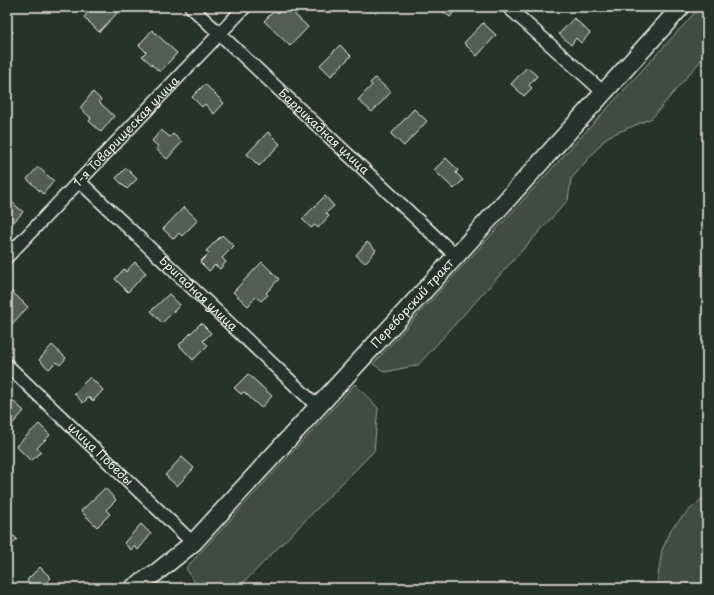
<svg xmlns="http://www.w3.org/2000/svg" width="714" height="595" viewBox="0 0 714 595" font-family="'Playpen Sans',sans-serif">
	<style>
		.green { fill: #414b45; stroke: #9a9e96 }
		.building { fill: #525c55; stroke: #f4f1e8 }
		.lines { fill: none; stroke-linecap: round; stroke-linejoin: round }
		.minor-casing { stroke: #f4f1e8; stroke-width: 15 }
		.secondary-casing { stroke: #f4f1e8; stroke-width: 20 }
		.minor { stroke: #26332d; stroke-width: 12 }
		.secondary { stroke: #26332d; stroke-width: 17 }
		.labels { text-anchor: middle; stroke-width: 3.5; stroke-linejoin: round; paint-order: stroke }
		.street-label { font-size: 12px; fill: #f4f1e8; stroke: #26332d }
	</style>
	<rect width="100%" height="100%" fill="#26332d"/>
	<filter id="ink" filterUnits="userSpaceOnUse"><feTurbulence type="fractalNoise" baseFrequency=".025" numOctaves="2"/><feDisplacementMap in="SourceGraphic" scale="8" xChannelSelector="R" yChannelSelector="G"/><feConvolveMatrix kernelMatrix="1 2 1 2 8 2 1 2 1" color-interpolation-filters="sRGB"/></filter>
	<g filter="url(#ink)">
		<g class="green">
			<polygon points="700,7 707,7 707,53 652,118 607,137 571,179 568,200 418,365 385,372 373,364"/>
			<polygon points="355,384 378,408 374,451 238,588 198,588 186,568"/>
			<polygon points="707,494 707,588 655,588 657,583 662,550 672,528 682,517"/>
		</g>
		<g class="building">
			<polygon points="93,7 123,7 99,32 84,17"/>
			<polygon points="278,7 287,7 308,27 290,46 264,21"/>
			<polygon points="439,7 458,7 450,17 438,8"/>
			<polygon points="574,18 590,33 581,43 576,38 571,45 559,34"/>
			<polygon points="7,20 12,25 9,28 13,32 7,39"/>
			<polygon points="483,23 496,35 477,56 464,43"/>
			<polygon points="152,30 177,53 160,72 142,56 146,52 139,45"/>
			<polygon points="340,45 351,56 331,76 320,65"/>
			<polygon points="527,67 537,76 529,85 532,88 524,96 511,84"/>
			<polygon points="375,78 391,92 372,112 358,100 372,85 370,83"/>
			<polygon points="205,84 224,103 214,114 205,104 202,107 192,97"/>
			<polygon points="93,92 101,100 99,102 114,116 101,132 89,121 91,118 80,108"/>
			<polygon points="414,109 427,121 404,146 391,134"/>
			<polygon points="161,130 170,137 173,134 182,142 167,159 156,149 158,146 152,141"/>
			<polygon points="268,132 280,144 259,166 247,154"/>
			<polygon points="446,158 458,170 456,173 463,180 454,189 434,170"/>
			<polygon points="38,167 54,181 43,194 27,179"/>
			<polygon points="126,168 137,179 127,189 116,178"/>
			<polygon points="325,196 334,206 326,213 329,216 318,228 315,225 311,228 302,219"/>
			<polygon points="7,198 23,212 10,226 7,224"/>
			<polygon points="184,207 198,220 182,236 179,233 174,239 163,229"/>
			<polygon points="222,235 234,246 222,258 226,262 220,269 215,265 209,271 200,262 209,253 206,251"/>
			<polygon points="367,242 376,250 365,263 356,255"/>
			<polygon points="135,262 146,273 128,292 115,279 124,269 126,272"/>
			<polygon points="262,262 279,279 266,293 268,295 261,301 256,297 248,306 233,292"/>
			<polygon points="7,287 28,307 9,327 7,325"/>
			<polygon points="169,294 180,305 162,323 151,311"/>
			<polygon points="201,323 211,333 203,341 208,345 193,360 179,345"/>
			<polygon points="52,345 66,358 60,365 56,362 49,369 39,360"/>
			<polygon points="248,374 272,396 261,408 244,392 241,394 234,388"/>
			<polygon points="90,377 103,390 93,401 89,397 83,403 74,393"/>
			<polygon points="9,397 24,411 7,430 7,399"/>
			<polygon points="39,424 50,435 37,448 41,452 31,461 16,446"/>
			<polygon points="182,457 194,468 177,486 165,475"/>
			<polygon points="105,488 116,500 106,510 110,514 97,527 81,511"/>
			<polygon points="141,524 151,534 138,550 134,546 131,550 124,543"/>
			<polygon points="7,530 17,539 7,550"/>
			<polygon points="40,567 51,578 41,588 35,588 27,580"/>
		</g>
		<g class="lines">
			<g class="minor-casing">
				<g id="minor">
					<path id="s1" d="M191,7l265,249"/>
					<polyline points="508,7 603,92"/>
					<path id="s2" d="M79,181l238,225"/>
					<path id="s3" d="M7,257l238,-250"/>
					<path id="s4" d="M7,365l186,178"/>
				</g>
			</g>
			<g class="secondary-casing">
				<g id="secondary">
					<path id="s5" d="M133,588l24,-16 36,-29 263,-287 225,-249"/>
				</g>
			</g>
			<use href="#minor" class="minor"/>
			<use href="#secondary" class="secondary"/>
		</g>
	</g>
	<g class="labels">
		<g class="street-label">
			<text dy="4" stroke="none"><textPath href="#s3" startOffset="173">1-я Товарищеская улица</textPath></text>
			<text dy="4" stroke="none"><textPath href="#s1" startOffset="182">Баррикадная улица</textPath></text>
			<text dy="4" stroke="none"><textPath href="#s2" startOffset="164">Бригадная улица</textPath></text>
			<text dy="4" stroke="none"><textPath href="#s5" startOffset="400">Переборский тракт</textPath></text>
			<text dy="4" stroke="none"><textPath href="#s4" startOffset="129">улица Победы</textPath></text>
		</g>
	</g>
	<rect width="714" height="595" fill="none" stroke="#26332d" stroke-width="24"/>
	<rect x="12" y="12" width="690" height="571" fill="none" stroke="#f4f1e8" stroke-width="1.5" filter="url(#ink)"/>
</svg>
